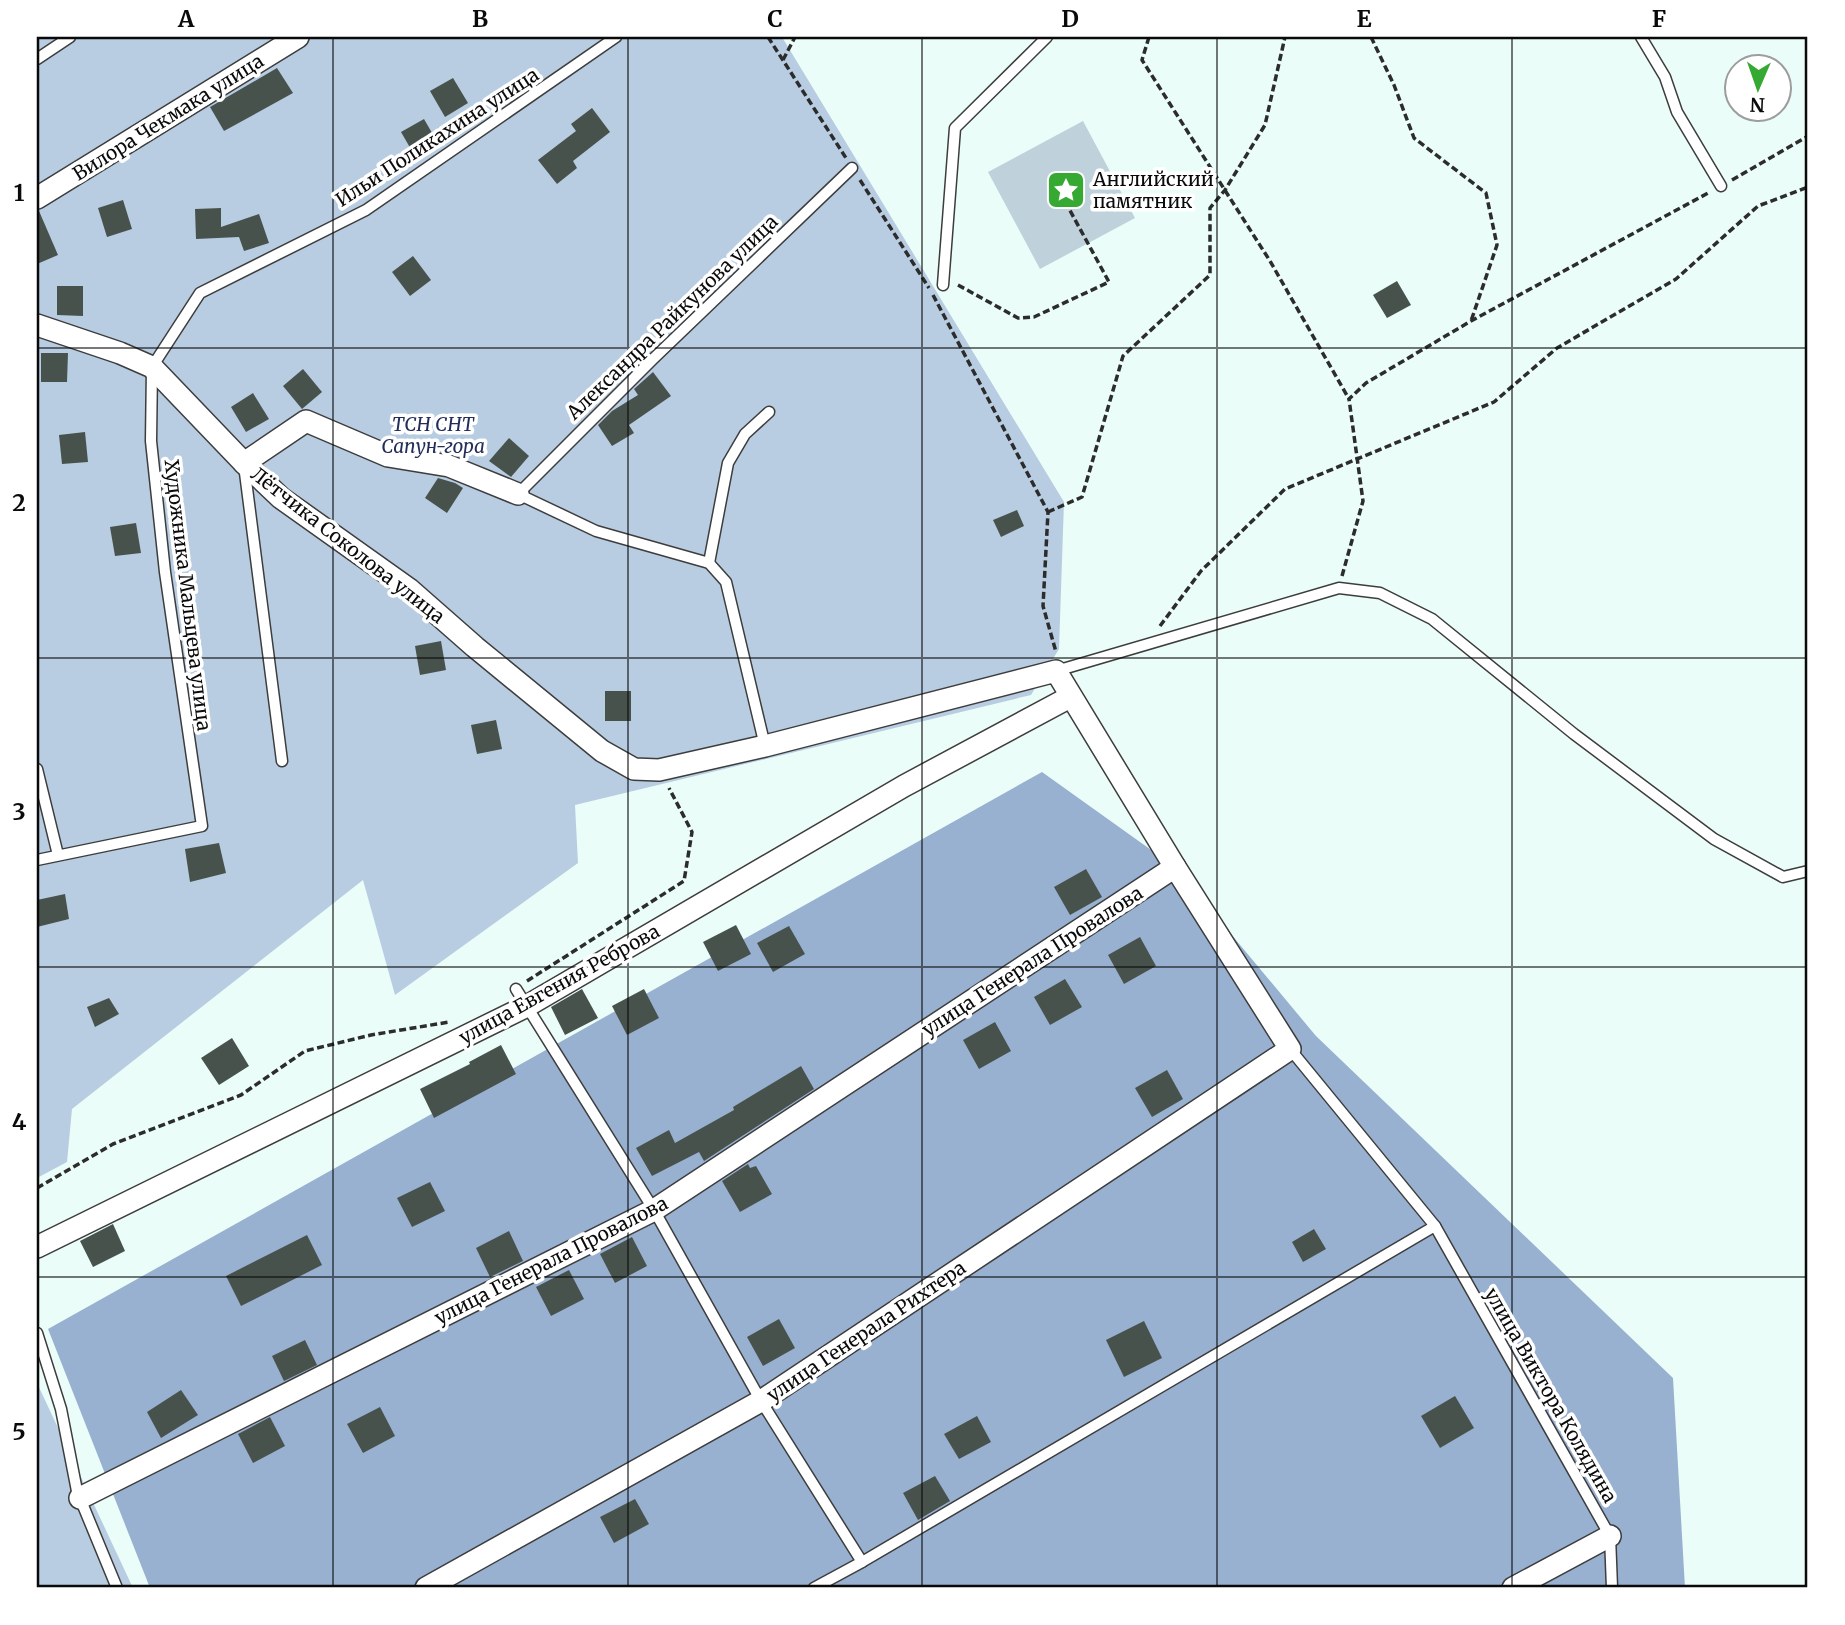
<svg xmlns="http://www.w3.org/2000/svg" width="1845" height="1625" viewBox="0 0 1845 1625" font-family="Merriweather,serif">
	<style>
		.green { fill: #b8cde2 }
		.forest { fill: #99b1d1 }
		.cemetery { fill: #bfd1db }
		.building { fill: #48524c }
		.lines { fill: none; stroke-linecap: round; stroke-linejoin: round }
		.service-casing { stroke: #3d3d3d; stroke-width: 13 }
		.minor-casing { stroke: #3d3d3d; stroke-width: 24 }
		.path { stroke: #2c2c2c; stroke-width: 3.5; stroke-dasharray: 7 3.5; stroke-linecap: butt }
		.service { stroke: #fff; stroke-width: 10 }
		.minor { stroke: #fff; stroke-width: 21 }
		.grid { fill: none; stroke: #0a0a0a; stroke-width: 2; stroke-opacity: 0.55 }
		.labels { text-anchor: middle; stroke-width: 7; stroke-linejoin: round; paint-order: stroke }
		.street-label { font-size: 19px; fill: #0a0a0a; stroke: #fff }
		.poi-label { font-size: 19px; fill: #0a0a0a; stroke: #fff; text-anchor: start }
		.park-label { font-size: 19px; font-style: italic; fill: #232d5a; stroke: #fff }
		.neatline { fill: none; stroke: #0a0a0a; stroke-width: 2.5 }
		.grid-label { font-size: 23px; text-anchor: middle; font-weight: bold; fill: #0a0a0a }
	</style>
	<rect width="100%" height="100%" fill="#eafdf9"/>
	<g class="green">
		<polygon points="37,37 782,37 1064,502 1059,649 1031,695 575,805 578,863 395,995 363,880 72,1109 67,1162 37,1178"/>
		<polygon points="37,1383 133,1588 37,1588"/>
	</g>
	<polygon class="forest" points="1042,772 1175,867 1316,1036 1673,1378 1685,1588 150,1588 48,1329"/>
	<polygon class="cemetery" points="1083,121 1135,218 1040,269 988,172"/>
	<g class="building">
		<polygon points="277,68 293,93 224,131 210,107"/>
		<polygon points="453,78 468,103 445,117 430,91"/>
		<polygon points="592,108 610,132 573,161 577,168 557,184 538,160 576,131 571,124"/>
		<polygon points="424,119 439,145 416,158 401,132"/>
		<polygon points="123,200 132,229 107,237 98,208"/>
		<polygon points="221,208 221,227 259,214 269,243 244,251 239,237 196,239 195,209"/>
		<polygon points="37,211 39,211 58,255 37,264"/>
		<polygon points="413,256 431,280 410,296 392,272"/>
		<polygon points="1397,281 1411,305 1387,318 1373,295"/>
		<polygon points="57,286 83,286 83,316 57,315"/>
		<polygon points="41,353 68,353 67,382 41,382"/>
		<polygon points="303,369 322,392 302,409 283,386"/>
		<polygon points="653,372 671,396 629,425 634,433 612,446 598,425 612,411 638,395 634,389"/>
		<polygon points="253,393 269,419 246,432 231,407"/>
		<polygon points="85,432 88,462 62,464 59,435"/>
		<polygon points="509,438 529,456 511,477 489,461"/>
		<polygon points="438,478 455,483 463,488 447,513 425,498"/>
		<polygon points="1017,510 1024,526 1001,537 993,520"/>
		<polygon points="136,523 141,553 115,556 110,527"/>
		<polygon points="441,641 446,670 420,675 415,646"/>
		<rect x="605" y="691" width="26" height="30"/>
		<polygon points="496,720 502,749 477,754 471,725"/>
		<polygon points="219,843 226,873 190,882 185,849"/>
		<polygon points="1086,869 1102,897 1070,915 1054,887"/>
		<polygon points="65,894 69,919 37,927 37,900"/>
		<polygon points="736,925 751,954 718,971 703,942"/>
		<polygon points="789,926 805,954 773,972 757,943"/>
		<polygon points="1140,937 1156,966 1124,984 1108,955"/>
		<polygon points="1065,979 1082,1007 1050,1025 1034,997"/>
		<polygon points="582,989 598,1018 565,1035 551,1007"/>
		<polygon points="644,989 659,1018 627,1035 612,1006"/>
		<polygon points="109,998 119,1014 95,1027 87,1007"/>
		<polygon points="995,1022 1011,1051 979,1069 963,1040"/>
		<polygon points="232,1038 249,1066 219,1085 201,1058"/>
		<polygon points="501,1045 516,1074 434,1118 420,1089 470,1064 469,1062"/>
		<polygon points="801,1066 814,1089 704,1161 699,1152 652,1176 636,1148 669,1130 675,1143 734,1110 733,1107"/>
		<polygon points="1167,1070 1183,1099 1152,1117 1135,1088"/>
		<polygon points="748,1164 750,1168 756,1166 772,1194 740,1212 722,1181"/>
		<polygon points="430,1182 445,1211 412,1227 397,1198"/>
		<polygon points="113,1224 125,1251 93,1267 80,1241"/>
		<polygon points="1314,1229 1326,1249 1303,1262 1292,1242"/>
		<polygon points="509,1231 523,1261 490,1277 476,1248"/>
		<polygon points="307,1235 322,1265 241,1306 226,1276"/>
		<polygon points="632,1237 647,1266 615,1283 600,1254"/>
		<polygon points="569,1270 584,1299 551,1316 536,1287"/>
		<polygon points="779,1319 795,1348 763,1366 747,1337"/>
		<polygon points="1144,1321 1162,1358 1124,1377 1106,1340"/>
		<polygon points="305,1340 317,1365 284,1381 272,1356"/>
		<polygon points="181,1390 198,1415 161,1438 147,1412"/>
		<polygon points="1455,1396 1474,1428 1440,1448 1421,1416"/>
		<polygon points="380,1407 395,1436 363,1453 347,1424"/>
		<polygon points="977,1416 991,1442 959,1459 944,1434"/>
		<polygon points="270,1417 285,1446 253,1463 238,1434"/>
		<polygon points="935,1476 950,1501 918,1520 903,1493"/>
		<polygon points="635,1499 649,1524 614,1543 600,1517"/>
	</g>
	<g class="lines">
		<g class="service-casing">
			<g id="service">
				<polyline points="1641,37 1665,77 1677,112 1721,186"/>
				<polyline points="37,59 70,37"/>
				<polyline points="943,285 955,128 1047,37"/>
				<polyline points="244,465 282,761"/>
				<polyline points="709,563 728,463 745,434 769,412"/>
				<polyline points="1056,671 1339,588 1380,593 1432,619 1574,734 1714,839 1783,877 1808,871"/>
				<polyline points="765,746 726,582 709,563 596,531 518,494 653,359 852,168"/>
				<polyline points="37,769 58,855"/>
				<polyline points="37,860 202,826 165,572 151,441 152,367 200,293 366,210 616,37"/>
				<polyline points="516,989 654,1210 761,1401 862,1562"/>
				<polyline points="1435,1226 1610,1536 1612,1588"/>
				<polyline points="37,1333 61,1409 77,1491 117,1588"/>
				<polyline points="814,1588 862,1562 1435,1226 1290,1049"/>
			</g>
		</g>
		<g class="minor-casing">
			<g id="minor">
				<polyline points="37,198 298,37"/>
				<polyline points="37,325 120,353 152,367 244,463 281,498 409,589 475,647 602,751 634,769 659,770 765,746 1056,671 1175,867 1290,1049 761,1401 426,1588"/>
				<polyline points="244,463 306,421 388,456 449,466 518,494"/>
				<polyline points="37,1247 527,1006 904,786 1070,697"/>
				<polyline points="80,1498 654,1210 1175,867"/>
				<polyline points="1513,1588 1610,1536"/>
			</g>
		</g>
		<g class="path">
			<polyline points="768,37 846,158"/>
			<polyline points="1149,37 1142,60 1270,261 1349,399"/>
			<polyline points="1371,37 1394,85 1414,138 1486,193 1497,245 1471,321"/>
			<polyline points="783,60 795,37"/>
			<polyline points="860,180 929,288"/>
			<polyline points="1732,180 1808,136"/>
			<polyline points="958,285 1018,318 1034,317 1109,282 1067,205"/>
			<polyline points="933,295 1048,512 1043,606 1056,652"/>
			<polyline points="1048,512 1082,497 1123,356 1210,275 1210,208 1225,190 1265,125 1285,37"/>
			<polyline points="1342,576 1363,501 1349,399 1366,383 1471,321 1710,192"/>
			<polyline points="1160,626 1201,571 1285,489 1494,402 1557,348 1676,279 1758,206 1808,187"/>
			<polyline points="527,981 684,881 692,832 669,788"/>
			<polyline points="37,1188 113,1144 241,1095 305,1051 371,1035 449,1022"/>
		</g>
		<use href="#service" class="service"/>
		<use href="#minor" class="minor"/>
	</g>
	<path class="grid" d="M333,37v1551M628,37v1551M922,37v1551M1217,37v1551M1512,37v1551M37,348h1771M37,658h1771M37,967h1771M37,1277h1771"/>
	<defs>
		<g id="sight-square" transform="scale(2.0125)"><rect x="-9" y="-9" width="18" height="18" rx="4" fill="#36a933" stroke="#fff"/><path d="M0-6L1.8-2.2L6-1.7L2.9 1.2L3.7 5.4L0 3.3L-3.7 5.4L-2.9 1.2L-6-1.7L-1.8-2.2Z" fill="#fff"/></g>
	</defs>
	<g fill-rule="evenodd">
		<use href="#sight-square" x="1066" y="190"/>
	</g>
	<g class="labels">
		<g class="street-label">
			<text transform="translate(168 117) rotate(-32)" y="7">Вилора Чекмака улица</text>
			<text transform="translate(437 137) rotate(-33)" y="7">Ильи Поликахина улица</text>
			<text transform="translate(672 317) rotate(-44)" y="7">Александра Райкунова улица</text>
			<text transform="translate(348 545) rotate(38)" y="7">Лётчика Соколова улица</text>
			<text transform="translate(188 595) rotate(83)" y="7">Художника Мальцева улица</text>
			<text transform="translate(1032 961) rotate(-33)" y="7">улица Генерала Провалова</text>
			<text transform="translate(559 984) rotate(-29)" y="7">улица Евгения Реброва</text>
			<text transform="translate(551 1260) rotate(-27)" y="7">улица Генерала Провалова</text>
			<text transform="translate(866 1331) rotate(-34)" y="7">улица Генерала Рихтера</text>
			<text transform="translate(1551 1395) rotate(60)" y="7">улица Виктора Колядина</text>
		</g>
		<g class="poi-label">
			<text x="1093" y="186">Английский<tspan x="1093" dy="22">памятник</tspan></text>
		</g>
		<g class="park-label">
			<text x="433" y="431">ТСН СНТ<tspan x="433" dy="22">Сапун-гора</tspan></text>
		</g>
	</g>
	<rect width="1845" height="1625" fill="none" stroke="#ffffff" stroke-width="77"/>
	<g transform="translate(1758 88) rotate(182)"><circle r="33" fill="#ffffff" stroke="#9d9d9d" stroke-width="2"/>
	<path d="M0-5L12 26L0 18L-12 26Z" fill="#36a933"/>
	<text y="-10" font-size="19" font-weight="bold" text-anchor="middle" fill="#0a0a0a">N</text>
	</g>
	<rect x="38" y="38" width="1768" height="1548" class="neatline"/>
	<g class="grid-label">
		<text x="186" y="27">A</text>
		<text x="480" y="27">B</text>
		<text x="775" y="27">C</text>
		<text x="1070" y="27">D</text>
		<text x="1364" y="27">E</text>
		<text x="1659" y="27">F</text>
		<text x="19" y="201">1</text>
		<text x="19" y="511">2</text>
		<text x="19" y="820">3</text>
		<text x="19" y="1130">4</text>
		<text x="19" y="1440">5</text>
	</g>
</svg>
